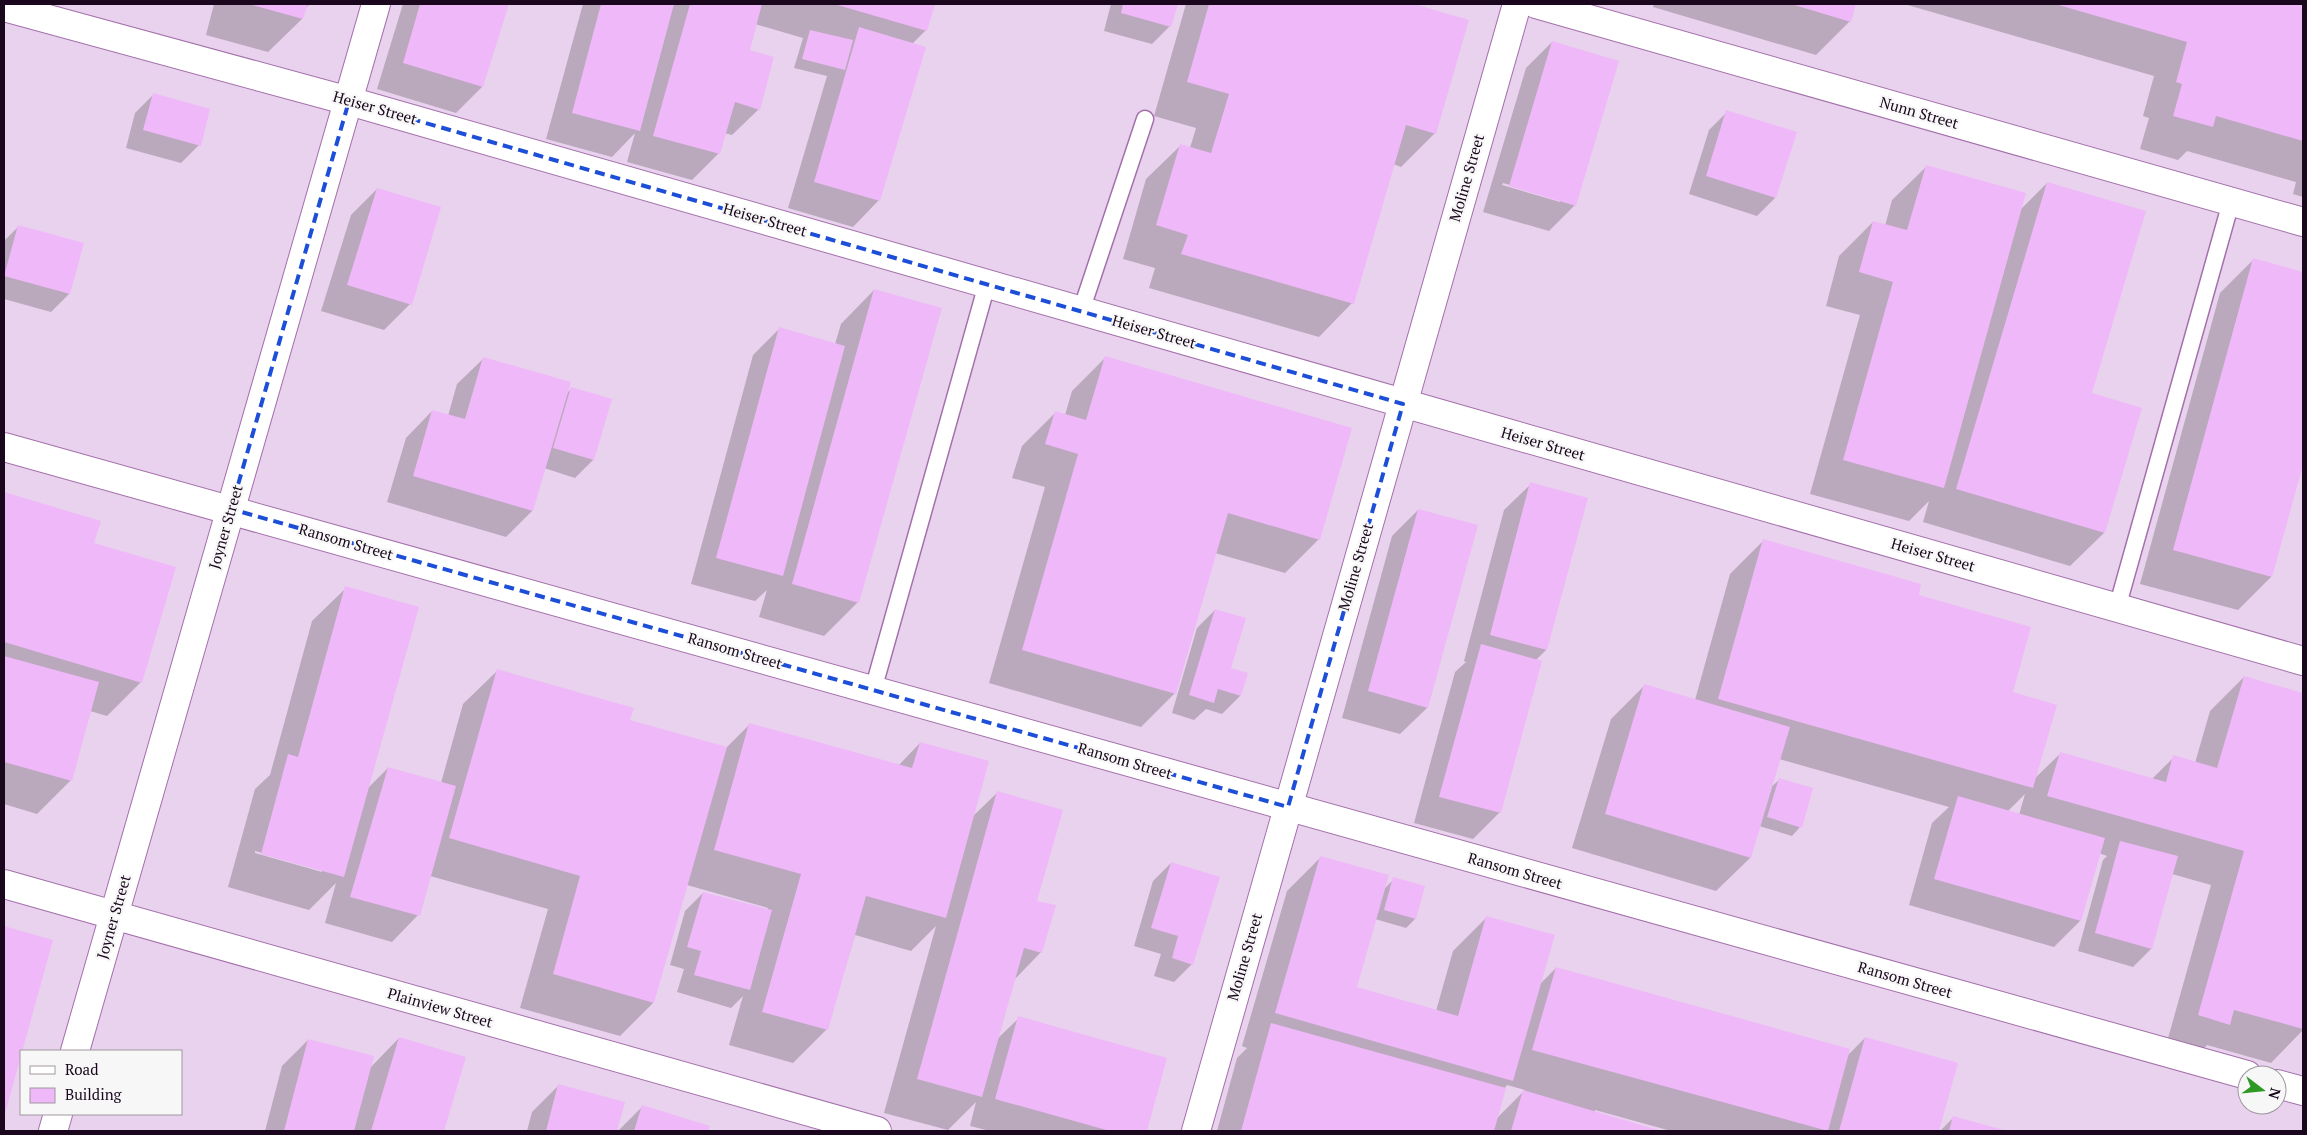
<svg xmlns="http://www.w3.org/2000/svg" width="2307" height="1135" viewBox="0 0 2307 1135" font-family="'PT Serif',serif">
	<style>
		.built { fill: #e9d2ed; fill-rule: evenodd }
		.shadow { fill: #0003; fill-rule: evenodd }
		.building { fill: #efb8f8 }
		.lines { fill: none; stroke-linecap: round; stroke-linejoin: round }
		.service-casing { stroke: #a470ac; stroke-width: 19 }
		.minor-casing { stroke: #a470ac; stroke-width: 30 }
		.service { stroke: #fff; stroke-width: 16 }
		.minor { stroke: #fff; stroke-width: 28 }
		.marked { fill: none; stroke: #1d4ed8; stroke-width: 4; stroke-dasharray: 10 6; stroke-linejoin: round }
		.labels { text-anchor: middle; stroke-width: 4.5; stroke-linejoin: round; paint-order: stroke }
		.street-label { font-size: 15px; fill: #1a071d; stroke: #f7f7f7 }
	</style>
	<rect width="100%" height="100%" fill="#f8e2fc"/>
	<path class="built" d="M4,4h2299v1127h-2299zM21,1051h160v63h-160zM2247,1075h30v30h-30z"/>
	<g class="shadow">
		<polygon points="214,4 310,4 305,9 302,19 268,52 206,35"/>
		<polygon points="403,4 507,4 482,87 456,113 377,89"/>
		<polygon points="583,4 673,4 672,7 675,4 934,4 926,30 912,44 879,200 853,227 788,208 827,76 794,68 803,38 755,24 748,51 759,109 732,135 724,133 718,154 692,180 627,162 635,133 612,157 546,139"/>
		<polygon points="1111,4 1176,4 1170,26 1152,44 1104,31"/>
		<polygon points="1186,4 1410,4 1468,21 1435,133 1401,167 1393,164 1352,303 1319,337 1149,288 1155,268 1123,259 1146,179 1180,146 1190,148 1196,128 1154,116"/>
		<polygon points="1654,4 1855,4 1850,21 1816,55 1653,7"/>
		<polygon points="1904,4 2303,4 2303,197 2293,194 2296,182 2187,151 2178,160 2140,149 2149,118 2143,116 2154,76"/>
		<path d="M1552,42l23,163 -26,26 -66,-19 43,-144zM1503,183l57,16v3l-58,-17z"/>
		<polygon points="153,95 199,145 181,163 126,148 135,113"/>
		<polygon points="1727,112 1775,198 1757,216 1689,194 1709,130"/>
		<polygon points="1926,167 2020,210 2047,183 2090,394 2104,533 2070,566 1923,522 1929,501 1909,521 1810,494 1860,315 1826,306 1839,256 1873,222 1885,226 1892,200"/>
		<polygon points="377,189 410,304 384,330 321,311 351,215"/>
		<polygon points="19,226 69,294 51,312 4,299 4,241"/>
		<polygon points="2254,259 2303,273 2303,460 2271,577 2238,610 2140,584 2220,293"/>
		<polygon points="874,290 858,602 824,636 759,617 767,590 755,601 691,584 753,355 780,328 835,344 841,324"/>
		<polygon points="484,358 566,394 572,388 593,460 575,478 544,468 532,511 506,537 387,502 406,438 432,411 448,416 457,384"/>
		<polygon points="1105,358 1319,539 1285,573 1215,553 1175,693 1141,727 989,683 1045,487 1012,478 1022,446 1056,412 1065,415 1072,391"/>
		<polygon points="1531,484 1587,499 1546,650 1536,660 1499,813 1473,839 1414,823 1455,672 1466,662 1464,661 1504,510"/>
		<polygon points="4,493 99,521 93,544 141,682 107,716 90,711 71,780 37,814 4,804"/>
		<polygon points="1418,510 1427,708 1400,734 1342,718 1392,536"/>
		<path d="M1763,541l154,55 94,97 23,86 27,-26 91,26 22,-22 21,6 15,-52 34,-34 59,17v336l-32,33 -64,-18 -12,13 -30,-9 46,-164 -39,-11 -21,75 -18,18 -55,-16 25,-91 4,-4 -8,-3 -19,68 -26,26 -145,-42 23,-82 17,-16 -170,-48 -9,29 9,-8 21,47 -8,9 -33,-10 -9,32 -34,33 -144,-43 39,-129 34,-34 50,15 35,-126zM2025,794l-6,21 -11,-4z"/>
		<path d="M346,588l21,201 21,-21 53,15 22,-79 34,-33 132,50 97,27 24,-24 148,42 22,-23 52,74 25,-24 39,109 5,50 -27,28 -17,59 22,-21 146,40 -20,73h-155l-20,-5 6,-24 -28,28 -64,-17 52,-187 -25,25 -56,-16 -28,94 -34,34 -64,-18 14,-49 -12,12 -54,-16 7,-23 -14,-4 15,-54 18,-18 64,17 1,-2 -81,-23 -34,118 -33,33 -100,-28 28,-99 -118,-33 -12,39 -26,27 -67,-19 11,-40 -27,27 -81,-23 27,-98 15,-14 42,-154zM255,851l67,18v3l-67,-19z"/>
		<polygon points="1215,610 1230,669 1247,674 1240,696 1222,714 1206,709 1194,720 1172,713 1197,628"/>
		<path d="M1321,857l63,32 10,-10 30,8 -9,32 -9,9 -31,-9 -19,69 80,23 17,-60 34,-34 52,68 17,-17 291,88 18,-18 92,26 -19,67h-267l-76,-21 -1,2 65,19h-442l20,-73 10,-10 -5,-2 45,-155zM1507,1085l18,5 -29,29 8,-30z"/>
		<polygon points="1171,863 1192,964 1174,982 1154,976 1161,954 1134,946 1153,881"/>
		<polygon points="4,928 52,941 4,1114"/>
		<polygon points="399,1038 464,1058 443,1131 265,1131 282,1066 308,1040 370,1068"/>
		<polygon points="559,1085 624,1103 616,1131 527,1131 532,1112"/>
		<polygon points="642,1107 708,1127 707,1131 618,1131"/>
		<polygon points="1954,1117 2004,1131 1940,1131"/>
	</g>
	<g class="building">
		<polygon points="249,4 308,4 303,19"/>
		<polygon points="420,4 509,4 483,87 403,63"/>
		<polygon points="601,4 674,4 640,131 572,113"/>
		<polygon points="690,4 762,4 750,50 774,57 760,110 735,102 720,154 653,136"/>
		<polygon points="834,4 935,4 927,31"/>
		<polygon points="1123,4 1178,4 1171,27 1121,13"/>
		<polygon points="1209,4 1414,4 1469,20 1436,134 1406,125 1354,304 1181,254 1188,235 1156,225 1180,144 1211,153 1229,94 1187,82"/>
		<polygon points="1791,4 1856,4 1851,22"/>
		<polygon points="2055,4 2303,4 2303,141 2216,116 2213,127 2173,116 2182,84 2176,82 2187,42"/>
		<polygon points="859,27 926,47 880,201 814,182"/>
		<polygon points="810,30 853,40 845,70 802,59"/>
		<polygon points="1552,41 1619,61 1576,206 1509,186"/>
		<polygon points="153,93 210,109 201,146 143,130"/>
		<polygon points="1726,110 1797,132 1776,198 1706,176"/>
		<polygon points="1926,165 2026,193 1944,488 1843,460 1893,282 1859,272 1873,221 1907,230"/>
		<polygon points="2047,182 2146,211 2092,393 2142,408 2105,533 1956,489"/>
		<polygon points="377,188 441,207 412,305 347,285"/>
		<polygon points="18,225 84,243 70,294 4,276"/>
		<polygon points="2253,258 2303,272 2303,465 2272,577 2173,550"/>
		<polygon points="874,289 942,308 859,603 792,584"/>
		<polygon points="779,327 845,346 783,576 716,558"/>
		<polygon points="1105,356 1352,428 1320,540 1228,513 1176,694 1022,650 1078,454 1045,444 1055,411 1086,420"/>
		<polygon points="483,357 571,382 533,511 413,476 432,410 465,419"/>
		<polygon points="571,387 612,399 594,460 553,448"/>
		<polygon points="1530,482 1588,498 1547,650 1490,635"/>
		<polygon points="4,492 101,521 94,543 176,567 142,683 4,642"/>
		<polygon points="1418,509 1478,525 1428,708 1368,691"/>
		<polygon points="1763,539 1921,584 1919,595 2031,627 2013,692 2057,705 2033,788 1718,699"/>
		<polygon points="345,586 419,607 344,877 261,854 288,754 298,757"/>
		<polygon points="1215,609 1246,618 1231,668 1248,673 1241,696 1218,689 1214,703 1189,695"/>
		<polygon points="1481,644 1542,661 1501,813 1439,797"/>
		<polygon points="4,656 99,682 72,781 4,762"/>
		<polygon points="497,669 634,708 630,720 727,747 654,1003 553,974 580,876 449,838"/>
		<polygon points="2244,676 2303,693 2303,1029 2234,1010 2230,1025 2198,1015 2244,851 2047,796 2060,752 2166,782 2173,755 2217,768"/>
		<polygon points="1644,684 1790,727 1751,858 1605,814"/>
		<polygon points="749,723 912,768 920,742 989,761 946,918 866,896 828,1030 762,1012 801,874 714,850"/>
		<polygon points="388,767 456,786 420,916 350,897"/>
		<polygon points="1779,778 1813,788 1802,828 1767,817"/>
		<polygon points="997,791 1063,810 1037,901 1056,905 1042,953 1024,948 982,1097 917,1079"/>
		<polygon points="1958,796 2105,838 2081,921 1934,879"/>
		<polygon points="2120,841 2178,856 2152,949 2095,933"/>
		<polygon points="1320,856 1389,875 1357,987 1458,1016 1486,916 1555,935 1513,1081 1275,1013"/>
		<polygon points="1171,862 1220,877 1193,965 1172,958 1178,936 1151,928"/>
		<polygon points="1393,877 1425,886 1416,919 1384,910"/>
		<polygon points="703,892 772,910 750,990 694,975 701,951 687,947"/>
		<polygon points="4,926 53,940 4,1117"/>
		<polygon points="1556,967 1850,1049 1828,1131 1532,1050"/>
		<polygon points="1018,1016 1167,1058 1147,1131 1110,1131 995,1099"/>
		<polygon points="1271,1023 1506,1088 1494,1131 1241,1131"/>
		<polygon points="399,1037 466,1057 444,1131 371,1131"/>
		<polygon points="1865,1037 1958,1063 1939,1131 1839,1131"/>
		<polygon points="308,1039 374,1056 354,1131 284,1131"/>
		<polygon points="558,1084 625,1102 617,1131 546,1131"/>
		<polygon points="1523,1090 1661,1131 1511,1131"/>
		<polygon points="642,1105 710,1126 708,1131 634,1131"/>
		<polygon points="1953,1116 2007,1131 1949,1131"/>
	</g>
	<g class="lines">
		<g class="service-casing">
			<g id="service">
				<polyline points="1081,311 1145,119"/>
				<polyline points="2117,608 2231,202"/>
				<polyline points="873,690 987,284"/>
			</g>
		</g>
		<g class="minor-casing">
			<g id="minor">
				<polyline points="1536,4 2303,222"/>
				<polyline points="4,7 349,101 2303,661"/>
				<polyline points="4,447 2247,1075"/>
				<polyline points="4,884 877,1131"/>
				<polyline points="75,1051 376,4"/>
				<polyline points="2277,1084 2303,1091"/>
				<polyline points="53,1131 58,1114"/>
				<polyline points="1196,1131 1517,4"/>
			</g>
		</g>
		<use href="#service" class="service"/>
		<use href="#minor" class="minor"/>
	</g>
	<path class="marked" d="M349,101l1054,303 -115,403 -1057,-298z"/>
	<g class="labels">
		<g class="street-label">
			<text transform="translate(375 108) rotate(16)" y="5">Heiser Street</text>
			<text transform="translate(1919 113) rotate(16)" y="5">Nunn Street</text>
			<text transform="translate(1467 178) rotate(-74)" y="5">Moline Street</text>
			<text transform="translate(765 220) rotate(16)" y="5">Heiser Street</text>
			<text transform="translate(1154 332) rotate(16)" y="5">Heiser Street</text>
			<text transform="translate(1543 444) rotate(16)" y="5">Heiser Street</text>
			<text transform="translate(226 527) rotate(-74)" y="5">Joyner Street</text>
			<text transform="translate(346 542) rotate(16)" y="5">Ransom Street</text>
			<text transform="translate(1933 555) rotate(16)" y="5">Heiser Street</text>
			<text transform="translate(1356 567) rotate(-74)" y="5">Moline Street</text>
			<text transform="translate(735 651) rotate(16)" y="5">Ransom Street</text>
			<text transform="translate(1125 761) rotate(16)" y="5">Ransom Street</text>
			<text transform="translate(1515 871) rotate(16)" y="5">Ransom Street</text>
			<text transform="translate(114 917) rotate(-74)" y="5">Joyner Street</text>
			<text transform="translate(1245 957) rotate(-74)" y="5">Moline Street</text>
			<text transform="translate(1905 980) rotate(16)" y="5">Ransom Street</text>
			<text transform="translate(440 1008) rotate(16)" y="5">Plainview Street</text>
		</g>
	</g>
	<rect width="2307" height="1135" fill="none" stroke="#1a071d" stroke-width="10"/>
	<rect x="20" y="1050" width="162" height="65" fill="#f7f7f7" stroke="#9f97a0"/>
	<rect x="30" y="1066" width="25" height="8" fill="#ffffff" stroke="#9f97a0"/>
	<text x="65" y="1075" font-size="15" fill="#1a071d">Road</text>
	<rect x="30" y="1088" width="25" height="15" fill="#efb8f8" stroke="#9f97a0"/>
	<text x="65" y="1100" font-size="15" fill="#1a071d">Building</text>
	<g transform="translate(2262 1090) rotate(106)"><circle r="24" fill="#f7f7f7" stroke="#9f97a0"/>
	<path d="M0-4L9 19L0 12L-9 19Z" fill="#2e9923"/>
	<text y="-8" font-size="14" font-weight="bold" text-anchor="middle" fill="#1a071d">N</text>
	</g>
</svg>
